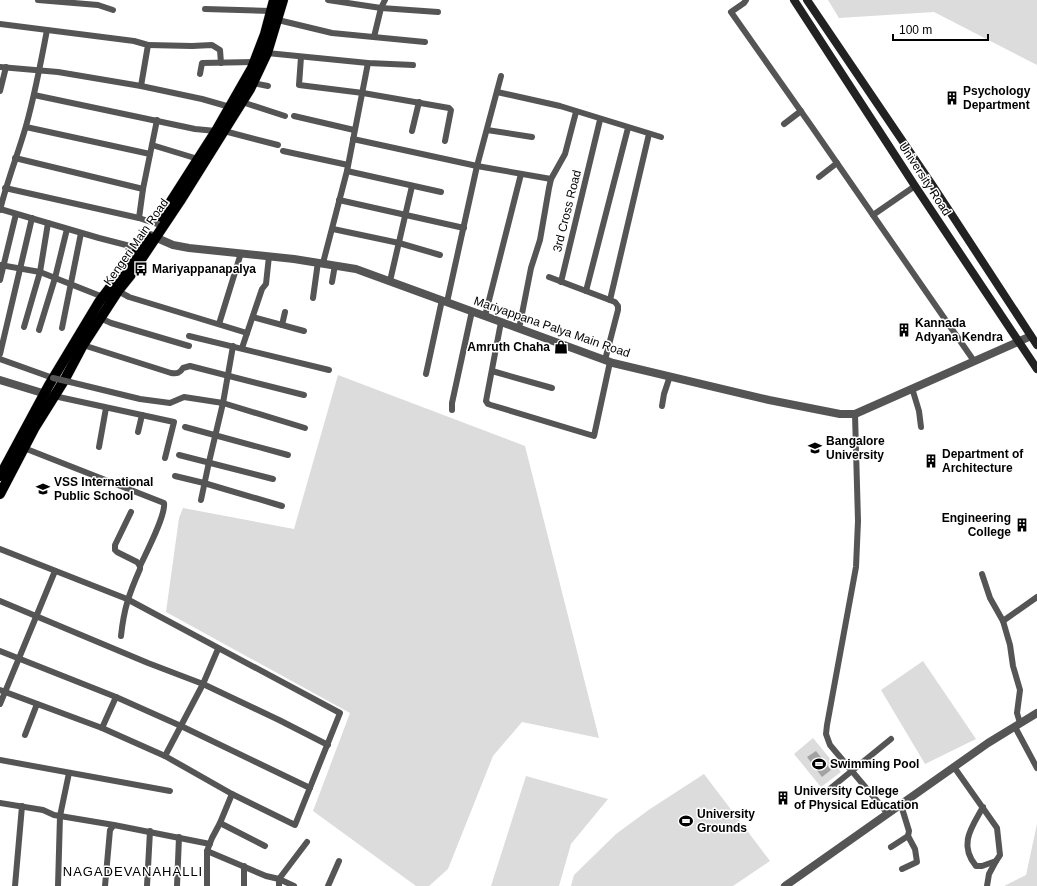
<svg xmlns="http://www.w3.org/2000/svg" width="1037" height="886" viewBox="0 0 1037 886" font-family="Arial,sans-serif">
	<style>
		.green { fill: #dcdcdc }
		.water { fill: #a3a3a3 }
		.lines { fill: none; stroke-linecap: round; stroke-linejoin: round }
		.primary-casing { stroke: #dbdbdb; stroke-width: 11 }
		.minor { stroke: #555; stroke-width: 6 }
		.tertiary { stroke: #555; stroke-width: 8 }
		.secondary { stroke: #222; stroke-width: 8 }
		.primary { stroke: #000; stroke-width: 10 }
		.minor-bridge { stroke: #555; stroke-width: 6 }
		.labels { text-anchor: middle; stroke-width: 3; stroke-linejoin: round; paint-order: stroke }
		.poi-label { font-size: 12px; font-weight: bold; fill: #000; stroke: #fff; text-anchor: start }
		.street-label { font-size: 12px; fill: #000; stroke: #fff }
		.neighbourhood-label { font-size: 13px; letter-spacing: 1px; fill: #000; stroke: #fff }
	</style>
	<rect width="100%" height="100%" fill="#fff"/>
	<g class="green">
		<polygon points="828,0 1037,0 1037,65 934,12 839,18"/>
		<polygon points="338,375 525,446 599,738 522,722 493,756 448,869 429,886 416,886 313,811 350,713 166,612 179,518 183,508 294,529"/>
		<polygon points="923,661 976,739 925,764 881,690"/>
		<polygon points="813,738 841,772 821,787 794,754"/>
		<polygon points="704,774 770,861 733,886 571,886 574,875 616,834 650,809"/>
		<polygon points="526,776 608,799 571,844 559,886 491,886"/>
		<polygon points="1037,824 1037,886 1004,886 1026,875"/>
	</g>
	<polygon class="water" points="816,751 831,770 822,777 807,757"/>
	<g class="lines">
		<g class="primary-casing">
			<g id="primary">
				<polyline points="161,217 216,131 252,68 265,34 274,0"/>
				<polyline points="0,476 49,385 99,302 148,237"/>
				<polyline points="0,494 35,427 65,379 83,345 118,291 130,276 180,201 250,89 267,53 283,0"/>
			</g>
		</g>
		<g class="minor">
			<polyline points="38,0 98,5 113,10"/>
			<polyline points="328,0 381,8 438,12"/>
			<polyline points="746,0 744,3 731,12 812,127 974,361"/>
			<polyline points="205,9 271,11"/>
			<polyline points="278,20 332,33 425,42"/>
			<polyline points="0,24 134,41 148,45 141,86"/>
			<polyline points="374,37 381,8 385,0"/>
			<polyline points="148,45 192,46 212,45 220,50 221,63"/>
			<polyline points="267,53 368,63 413,65"/>
			<polyline points="301,57 299,85 363,93 449,108 451,110 445,141"/>
			<polyline points="0,67 58,72 141,86 202,99 230,107"/>
			<polyline points="200,74 202,63 254,62"/>
			<polyline points="253,83 268,86"/>
			<polyline points="0,91 6,67"/>
			<polyline points="497,92 560,106 661,137"/>
			<polyline points="34,95 195,129 216,131"/>
			<polyline points="242,102 285,116"/>
			<polyline points="294,116 354,130"/>
			<polyline points="784,124 801,111"/>
			<polyline points="26,127 150,154"/>
			<polyline points="487,130 532,137"/>
			<polyline points="224,131 278,145"/>
			<polyline points="412,131 419,102"/>
			<polyline points="353,139 477,166 551,179"/>
			<polyline points="152,145 198,159"/>
			<polyline points="283,151 348,165"/>
			<polyline points="15,158 143,189"/>
			<polyline points="347,171 441,192"/>
			<polyline points="819,177 837,163"/>
			<polyline points="5,188 139,218 157,224"/>
			<polyline points="339,200 464,228"/>
			<polyline points="0,209 99,238 130,246 141,250"/>
			<path d="M0,210c7,-29 18,-56 26,-84 9,-32 15,-64 21,-96"/>
			<polyline points="873,215 915,186"/>
			<polyline points="139,218 143,189 157,120"/>
			<polyline points="333,229 399,243 440,255"/>
			<polyline points="323,263 347,171 368,63"/>
			<polyline points="0,265 40,272 103,297"/>
			<polyline points="549,277 615,302 618,306 618,310 605,360"/>
			<polyline points="0,280 16,214"/>
			<polyline points="390,281 412,186"/>
			<polyline points="332,282 335,265"/>
			<polyline points="561,282 600,120"/>
			<polyline points="118,291 129,297 247,333"/>
			<polyline points="586,291 628,128"/>
			<polyline points="313,298 318,262"/>
			<polyline points="610,300 649,134"/>
			<polyline points="447,302 477,166 501,76"/>
			<polyline points="485,316 521,174"/>
			<polyline points="253,317 304,331"/>
			<polyline points="100,318 111,323 189,346"/>
			<polyline points="501,322 486,401 488,404 491,405 594,436 610,362"/>
			<polyline points="219,324 241,253"/>
			<polyline points="282,325 285,312"/>
			<polyline points="24,327 40,272 48,223"/>
			<polyline points="62,328 81,233"/>
			<polyline points="519,329 531,268 540,240 549,188 551,179 565,154 576,112"/>
			<polyline points="39,330 55,278 67,229"/>
			<polyline points="189,336 329,370"/>
			<path d="M83,345l88,28c6,1 9,0 12,-5l7,-2 114,29"/>
			<polyline points="242,348 262,289 266,284 269,256"/>
			<polyline points="0,354 32,218"/>
			<polyline points="0,359 53,378"/>
			<polyline points="492,371 552,388"/>
			<polyline points="426,374 442,300"/>
			<polyline points="70,382 140,399 170,403 184,397 223,403 305,428"/>
			<polyline points="912,388 919,411 921,427"/>
			<polyline points="54,396 174,422 165,458"/>
			<polyline points="662,406 664,394 670,376"/>
			<polyline points="452,410 452,403 472,311"/>
			<polyline points="855,414 858,521 856,567 827,725 826,734 830,745 888,814"/>
			<polyline points="185,427 288,455"/>
			<polyline points="138,432 142,415"/>
			<polyline points="99,447 106,408"/>
			<path d="M24,448l140,55c2,12 -18,50 -24,63"/>
			<polyline points="179,455 273,479"/>
			<polyline points="175,476 204,483 282,506"/>
			<polyline points="201,500 209,462 223,403 233,346"/>
			<polyline points="0,549 127,599 340,713 295,825 232,794 165,756 102,728 0,690"/>
			<polyline points="982,574 990,598 1003,621 1010,645 1013,666 1020,690 1017,713 1020,723"/>
			<polyline points="0,601 148,663 203,684 279,720 328,745"/>
			<polyline points="1003,621 1037,597"/>
			<path d="M121,636c3,-28 8,-42 19,-67v-3l-3,-4 -20,-10 -2,-2v-5l16,-33"/>
			<polyline points="0,651 116,697 181,726 310,788"/>
			<polyline points="0,704 55,571"/>
			<polyline points="1015,727 1037,768"/>
			<polyline points="102,728 116,697"/>
			<polyline points="25,735 37,704"/>
			<polyline points="165,756 203,684 218,649"/>
			<polyline points="0,760 170,791"/>
			<path d="M954,767l43,61 3,27 -4,6 -14,5h-6c-18,-22 -4,-39 7,-59"/>
			<polyline points="826,792 891,739"/>
			<polyline points="0,803 43,810 54,815 114,825"/>
			<polyline points="901,805 909,831 908,836 915,849 917,862 902,869"/>
			<polyline points="220,823 265,846"/>
			<polyline points="891,847 908,836"/>
			<polyline points="207,851 266,876 279,879 294,886"/>
			<polyline points="15,886 22,806"/>
			<polyline points="58,886 60,816 69,773"/>
			<polyline points="105,886 110,830 114,825 210,844"/>
			<polyline points="147,886 150,831"/>
			<polyline points="177,886 179,837"/>
			<polyline points="207,886 207,851 212,838 220,823 232,794"/>
			<polyline points="244,886 244,866"/>
			<polyline points="279,886 279,879 307,842"/>
			<polyline points="328,886 339,861"/>
			<polyline points="987,886 989,874 996,861"/>
		</g>
		<g class="tertiary">
			<polyline points="150,235 173,245 189,248 294,259 356,269 613,363 769,400 840,414 855,414 1031,336"/>
			<polyline points="0,380 49,395"/>
			<polyline points="785,886 988,743 1037,713"/>
		</g>
		<g class="secondary">
			<polyline points="794,0 915,186 1037,369"/>
			<polyline points="807,0 933,186 1037,345"/>
		</g>
		<use href="#primary" class="primary"/>
		<polyline class="minor-bridge" points="53,378 70,382"/>
	</g>
	<defs>
		<g id="building-bare" transform="scale(1.08)"><path d="M-4-6H4V6H1V3H-1V6H-4ZM-2.5-4.3h1.7v1.8h-1.7ZM.8-4.3h1.7v1.8H.8ZM-2.5-1h1.7V.8h-1.7ZM.8-1h1.7V.8H.8Z" fill="#000" stroke="#fff" stroke-width="2.5" paint-order="stroke"/></g>
		<g id="bus-bare" transform="scale(1.08)"><path d="M-5-6H5V4H4V6H2V4H-2V6H-4V4H-5ZM-3.5-4V0h7V-4ZM-3.5 1.2v1.5H-2V1.2ZM2 1.2v1.5H3.5V1.2Z" fill="#000" stroke="#fff" stroke-width="2.5" paint-order="stroke"/></g>
		<g id="shop-bare" transform="scale(1.08)"><path d="M-5-2.5h2.3a2.7 3.5 0 0 1 5.4 0H5L5.5 6h-11ZM-1.5-2.5h3a1.5 2.3 0 0 0-3 0Z" fill="#000" stroke="#fff" stroke-width="2.5" paint-order="stroke"/></g>
		<g id="university-bare" transform="scale(1.08)"><path d="M0-5L7-2L0 1L-7-2ZM-4 1L0 2.5L4 1V4Q0 6-4 4Z" fill="#000" stroke="#fff" stroke-width="2.5" paint-order="stroke"/></g>
		<g id="school-bare" transform="scale(1.08)"><path d="M0-5L7-2L0 1L-7-2ZM-4 1L0 2.5L4 1V4Q0 6-4 4Z" fill="#000" stroke="#fff" stroke-width="2.5" paint-order="stroke"/></g>
		<g id="stadium-bare" transform="scale(1.08)"><path d="M0-5a6.5 5 0 1 0 0 10a6.5 5 0 1 0 0-10ZM-3.5-1.8h7v3.6h-7Z" fill="#000" stroke="#fff" stroke-width="2.5" paint-order="stroke"/></g>
	</defs>
	<g fill-rule="evenodd">
		<use href="#building-bare" x="952" y="98"/>
		<use href="#bus-bare" x="141" y="269"/>
		<use href="#building-bare" x="904" y="330"/>
		<use href="#shop-bare" x="561" y="347"/>
		<use href="#university-bare" x="815" y="448"/>
		<use href="#building-bare" x="931" y="461"/>
		<use href="#school-bare" x="43" y="489"/>
		<use href="#building-bare" x="1022" y="525"/>
		<use href="#stadium-bare" x="819" y="764"/>
		<use href="#building-bare" x="783" y="798"/>
		<use href="#stadium-bare" x="686" y="821"/>
	</g>
	<g class="labels">
		<g class="poi-label">
			<text x="963" y="95">Psychology<tspan x="963" dy="14">Department</tspan></text>
			<text x="152" y="273">Mariyappanapalya</text>
			<text x="915" y="327">Kannada<tspan x="915" dy="14">Adyana Kendra</tspan></text>
			<text x="550" y="351" text-anchor="end">Amruth Chaha</text>
			<text x="826" y="445">Bangalore<tspan x="826" dy="14">University</tspan></text>
			<text x="942" y="458">Department of<tspan x="942" dy="14">Architecture</tspan></text>
			<text x="54" y="486">VSS International<tspan x="54" dy="14">Public School</tspan></text>
			<text x="1011" y="522" text-anchor="end">Engineering<tspan x="1011" dy="14">College</tspan></text>
			<text x="830" y="768">Swimming Pool</text>
			<text x="794" y="795">University College<tspan x="794" dy="14">of Physical Education</tspan></text>
			<text x="697" y="818">University<tspan x="697" dy="14">Grounds</tspan></text>
		</g>
		<g class="street-label">
			<text transform="translate(925 179) rotate(57)" y="4">University Road</text>
			<text transform="translate(567 211) rotate(-76)" y="4">3rd Cross Road</text>
			<text transform="translate(136 242) rotate(-55)" y="4">Kengeri Main Road</text>
			<text transform="translate(552 327) rotate(19)" y="4">Mariyappana Palya Main Road</text>
		</g>
		<g class="neighbourhood-label">
			<text x="133" y="876">NAGADEVANAHALLI</text>
		</g>
	</g>
	<path d="M893 34v6h95v-6" fill="none" stroke="#000000" stroke-width="2"/>
	<text x="899" y="34" font-size="12" fill="#000000" stroke="#ffffff" stroke-width="3" paint-order="stroke">100 m</text>
</svg>
